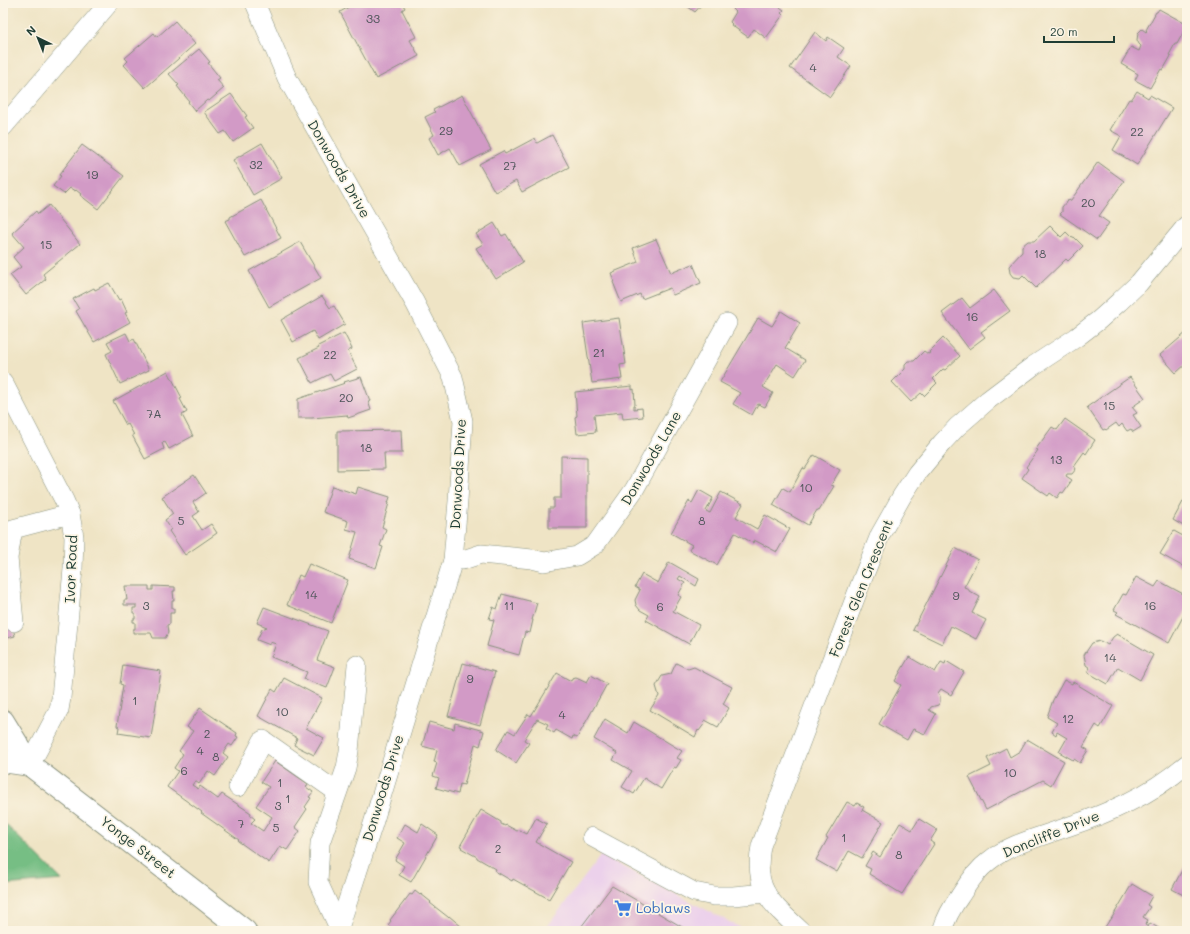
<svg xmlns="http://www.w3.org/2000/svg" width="1190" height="934" viewBox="0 0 1190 934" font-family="Mali,sans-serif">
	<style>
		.built { fill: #ecd1eb }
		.forest { fill: #76be84; stroke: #4a7e5c }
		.building { fill: #d29ac6 }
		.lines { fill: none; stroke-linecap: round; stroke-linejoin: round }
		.minor-casing { stroke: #87907c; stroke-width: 20 }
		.primary-casing { stroke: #87907c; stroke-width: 24 }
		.minor { stroke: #fff; stroke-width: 19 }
		.primary { stroke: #fff; stroke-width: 22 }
		.labels { text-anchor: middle; stroke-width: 3.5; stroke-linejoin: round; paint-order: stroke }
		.number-label { font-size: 12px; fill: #4c5458 }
		.street-label { font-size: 14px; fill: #1f3d34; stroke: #fcf5e5 }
		.shop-label { font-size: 14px; fill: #366cbe; stroke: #fcf5e5; text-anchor: start }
	</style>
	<rect width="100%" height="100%" fill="#fcf5e5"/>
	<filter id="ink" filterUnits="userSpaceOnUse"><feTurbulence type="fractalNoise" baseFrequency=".025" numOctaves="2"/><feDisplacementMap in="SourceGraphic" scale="8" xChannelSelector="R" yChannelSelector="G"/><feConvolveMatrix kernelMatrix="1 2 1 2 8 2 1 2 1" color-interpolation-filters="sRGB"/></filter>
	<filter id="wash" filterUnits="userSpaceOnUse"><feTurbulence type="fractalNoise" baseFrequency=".012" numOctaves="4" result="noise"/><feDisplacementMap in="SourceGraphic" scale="16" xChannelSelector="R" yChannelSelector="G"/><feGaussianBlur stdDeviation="0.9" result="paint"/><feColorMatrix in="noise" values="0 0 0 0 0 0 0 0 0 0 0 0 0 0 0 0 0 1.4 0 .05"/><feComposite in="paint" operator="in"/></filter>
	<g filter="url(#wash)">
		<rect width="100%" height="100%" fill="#efe4c5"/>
		<polygon class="built" points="601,855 747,931 544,931"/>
		<polygon class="forest" points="3,822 62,880 3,885"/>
		<g id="blocks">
			<g class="building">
				<polygon points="356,3 402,3 405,8 402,10 416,37 410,40 419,56 376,79 340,12"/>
				<polygon points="683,3 703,3 695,12"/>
				<polygon points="738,3 774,3 784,10 781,13 783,15 766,38 754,29 748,37 731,25 732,24 730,22 736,12 733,9"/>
				<polygon points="1159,9 1186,24 1183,28 1185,29 1177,44 1175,44 1169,55 1171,56 1163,70 1161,69 1150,88 1135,80 1138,74 1121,64 1131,47 1139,51 1141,46 1139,44 1137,40 1138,33 1142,29 1146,32 1147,31 1146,30 1156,12 1157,12"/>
				<polygon points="175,21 195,44 145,88 124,65 128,61 125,58 154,33 157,37"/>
				<polygon points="815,32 826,41 828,37 844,48 838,57 851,66 830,97 790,68"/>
				<polygon points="199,49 210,62 208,63 220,78 217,80 224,88 209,101 207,100 195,111 188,102 189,101 177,86 179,85 169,74"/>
				<polygon points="1137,91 1148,98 1150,95 1172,108 1137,165 1113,150 1121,136 1110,130 1129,99 1131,100"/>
				<polygon points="231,94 247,116 245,117 253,128 233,142 225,131 220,134 204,112"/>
				<polygon points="462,95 491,150 460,166 450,148 438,155 429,138 434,135 425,117 435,112 433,110"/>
				<polygon points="552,135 569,167 522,192 516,181 495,192 479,164 503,151 505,154 535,138 537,143"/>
				<polygon points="262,143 282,178 253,195 233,160"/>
				<polygon points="82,145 124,176 98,209 80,195 81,194 76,190 75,191 70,188 64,194 53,186 61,176 59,175"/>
				<polygon points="1098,162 1124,181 1099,216 1109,223 1097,240 1060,214 1062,212 1062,207 1067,201 1071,200"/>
				<polygon points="261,200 281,238 245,257 225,221 230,219 230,217"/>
				<polygon points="49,205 80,244 43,274 46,279 26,295 10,275 21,267 13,257 24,247 12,233 36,211 38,214"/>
				<polygon points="494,223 502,236 506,234 523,262 496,279 476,248 483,244 476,234"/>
				<polygon points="1050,226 1061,237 1066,232 1072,238 1074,237 1083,246 1068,261 1066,259 1036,288 1023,275 1020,278 1013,277 1010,273 1009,266 1022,252 1022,246 1028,241 1034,241"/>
				<polygon points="656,239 671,273 693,264 701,283 673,295 670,288 642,299 640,294 621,302 613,282 614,281 611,273 638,262 633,248"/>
				<polygon points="300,242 321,278 269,307 249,271"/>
				<polygon points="109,283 119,300 121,299 127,312 125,313 130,322 94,342 76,311 79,309 73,299 94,288 95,290"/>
				<polygon points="994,290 1010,311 981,332 985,337 969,349 942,313 962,298 970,308"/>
				<polygon points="322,296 330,308 334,306 345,324 318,340 313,331 293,342 281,320"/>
				<polygon points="781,311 800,323 785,348 805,360 795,376 777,364 763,387 773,393 765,407 758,404 752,415 733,404 740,393 720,382 758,318 772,326"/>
				<polygon points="619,318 626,364 620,365 622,379 592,383 583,323"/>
				<polygon points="1187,332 1187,363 1176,373 1160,355"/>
				<polygon points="126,333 130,341 134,339 149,370 120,384 106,354 112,351 107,342"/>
				<polygon points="344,333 352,349 348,351 357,369 334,381 330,374 312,383 299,358 319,348 318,346"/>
				<polygon points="943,338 960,356 945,370 943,369 933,379 937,383 924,396 921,393 911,402 892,382 905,369 905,364 908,361 914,361 924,351 928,354 930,353 929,352"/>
				<polygon points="168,371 182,398 180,399 187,412 182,415 193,436 169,449 165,442 162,443 164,449 145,459 132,435 134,435 128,424 126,425 113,401"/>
				<polygon points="361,377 370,401 368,401 371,410 348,418 347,415 312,418 298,418 298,399 345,383 344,382"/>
				<polygon points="1130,377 1145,398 1132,407 1137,413 1133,415 1141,427 1133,432 1131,429 1127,431 1122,424 1119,427 1116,423 1106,430 1105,429 1103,430 1087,407"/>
				<polygon points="632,386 632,390 634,389 635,405 634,405 634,409 642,408 643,417 623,419 622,412 594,415 596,432 577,434 575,417 577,416 575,392"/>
				<polygon points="1065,419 1095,440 1086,454 1084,452 1074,466 1076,469 1072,474 1067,474 1066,476 1072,480 1063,493 1061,492 1057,498 1050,493 1048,496 1022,478 1028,469 1026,467 1038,450 1036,449 1052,427 1057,430"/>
				<polygon points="401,430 402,453 384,453 385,469 337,470 337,431"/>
				<polygon points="814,455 840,470 831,485 834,486 819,511 817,510 808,525 773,505 783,488 790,492 803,468 805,469"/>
				<polygon points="561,456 587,457 587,528 549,528 549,508 554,508 554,498 561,498"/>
				<polygon points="194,475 206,493 193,502 199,512 193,516 202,530 211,524 217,533 185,555 169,531 171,529 165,520 173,514 162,497"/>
				<polygon points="332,486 356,494 358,487 390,497 388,503 389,503 382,527 386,529 380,546 383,547 376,568 349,559 357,532 346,529 348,521 323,512"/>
				<polygon points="699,490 713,498 706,511 710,513 721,492 743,504 736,517 757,529 765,515 790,529 777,552 754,540 753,543 735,533 717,565 689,550 692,545 671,533 689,501 692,503"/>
				<polygon points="1184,500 1187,501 1187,528 1173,520"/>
				<polygon points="1187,530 1187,563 1185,562 1182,566 1160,554 1174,531 1183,536"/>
				<polygon points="955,548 978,560 964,587 969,589 969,591 980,597 972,613 986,620 976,639 951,626 942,644 913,630"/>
				<polygon points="669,562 699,579 696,586 680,576 678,579 685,583 678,595 681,597 673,611 699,625 689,644 646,620 649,615 640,610 636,605 635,600 640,590 635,587 642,574 658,583"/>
				<polygon points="309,564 348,580 331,623 287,605 299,575 303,577"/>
				<polygon points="1136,577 1155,587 1159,581 1187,596 1187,609 1169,643 1116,614 1118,612 1114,610 1123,594 1126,595"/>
				<polygon points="125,586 149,586 149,590 153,590 153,586 175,587 175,591 173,591 174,601 172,601 172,608 174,608 174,613 170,613 170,624 167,625 168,633 165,638 153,638 151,633 133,633 133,629 135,629 135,622 133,622 133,619 135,619 135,613 133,613 133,608 136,608 136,605 124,605 124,600 127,600"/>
				<polygon points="3,588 15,636 3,639"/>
				<polygon points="502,594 537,603 532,620 533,620 530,633 525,632 519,655 487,646 494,620 489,619 493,607 497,609"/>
				<polygon points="264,607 328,631 317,660 335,667 327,688 304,679 307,672 271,657 276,644 270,642 270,645 257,640 262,629 267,627 257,623"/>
				<polygon points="1117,634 1153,655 1140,680 1118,667 1108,684 1087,672 1090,668 1086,665 1084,655 1092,643 1100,641 1108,645 1113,637"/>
				<polygon points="909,657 935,672 941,662 945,664 946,661 964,672 951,695 941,689 938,693 940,696 940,702 938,705 931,707 929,710 936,714 925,734 913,729 907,740 879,724 901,685 895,681"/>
				<polygon points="463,663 495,672 480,725 448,716"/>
				<polygon points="676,663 688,669 694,667 732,687 723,704 729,708 718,727 705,720 704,722 705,723 699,731 698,730 695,737 650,710 659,696 656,686 662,676 671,674"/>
				<polygon points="123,665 161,671 151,738 118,733 119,727 117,726 123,685 120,684"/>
				<polygon points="557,673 571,681 572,678 576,677 587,682 591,675 607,684 577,738 573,736 572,739 556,730 554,733 546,728 548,724 537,719 524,740 529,743 516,763 496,750 508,730 515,734 528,714 531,716"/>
				<polygon points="284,678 322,698 306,728 324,738 314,755 294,745 297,738 258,716 272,689 276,692"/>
				<polygon points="1064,680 1072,684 1073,682 1113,706 1100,728 1096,725 1083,747 1088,750 1080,763 1074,759 1073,760 1059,752 1067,738 1057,732 1056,735 1052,732 1057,723 1047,717 1053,700"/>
				<polygon points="200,708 237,733 236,736 238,737 232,746 229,744 223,753 228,757 215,776 208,771 199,784 195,781 192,785 198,789 200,786 218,799 222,794 251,813 250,815 255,819 251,823 263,831 272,817 256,806 269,787 261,782 275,761 308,784 306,787 313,792 309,797 311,798 305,807 307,809 295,827 300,831 287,850 280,846 269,863 238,841 239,840 201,813 202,812 167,787 178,771 174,768 183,754 179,751 193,731 187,727"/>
				<polygon points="605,719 628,733 634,722 682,751 677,758 681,760 676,768 674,767 661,789 644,778 634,794 622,787 632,771 613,760 617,753 594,739"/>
				<polygon points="429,722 454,729 455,723 484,731 480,746 475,744 464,785 460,784 458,794 436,788 439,778 433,776 437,763 434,762 437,750 422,746"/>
				<polygon points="1027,739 1064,761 1051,785 1043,780 986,810 969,777 991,766 987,758 1006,748 1010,757 1020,751"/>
				<polygon points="847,802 855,806 857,803 864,807 862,810 883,822 862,858 849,851 837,872 816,860 828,838 826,837"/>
				<polygon points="481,810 501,822 501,824 505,826 506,825 517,831 519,830 527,834 536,818 547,824 536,842 571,862 549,899 513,879 512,881 495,871 496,869 477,858 477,857 461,848 462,847 460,846"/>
				<polygon points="919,819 937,830 930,841 934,844 902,894 869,874 871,869 865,866 873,852 880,857 900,823 912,830"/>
				<polygon points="405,824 418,832 422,824 438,835 411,882 399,875 404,866 395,860 405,843 397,838"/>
				<polygon points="1187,861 1187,897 1172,889"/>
				<polygon points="1132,884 1152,896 1147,905 1150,907 1143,917 1148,920 1145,925 1148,927 1150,923 1160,929 1159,931 1109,931 1110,929 1105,927 1109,921 1110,921"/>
				<polygon points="612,886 689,931 578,931"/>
				<polygon points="415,891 420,895 421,894 431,902 430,903 448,917 449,916 462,927 460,928 464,931 396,931 388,925 391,921 390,920 410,894 412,895"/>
			</g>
		</g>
	</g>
	<g filter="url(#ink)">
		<use href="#blocks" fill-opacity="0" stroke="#87907c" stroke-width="1"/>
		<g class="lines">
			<g class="minor-casing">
				<g id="minor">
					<polyline points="255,3 287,78 415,303 453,377 463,421 458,501 453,560 373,824 338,931"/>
					<polyline points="3,127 109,3"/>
					<polyline points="3,382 64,500 70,514 74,537 73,569 61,698 59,710 30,765"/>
					<polyline points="453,560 463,560 481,554 532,559 544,562 577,556 595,545 634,490 727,323"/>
					<polyline points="14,622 8,558 13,529 70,514"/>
					<polyline points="238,787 263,740 337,792"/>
					<polyline points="592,837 694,892 714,896 733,896 766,893"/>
					<polyline points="339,928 318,882 320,843 346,768 349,751 357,665"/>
					<path d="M801,931c-30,-28 -48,-41 -40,-85l101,-266 18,-45 22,-39 15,-23 25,-30 15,-16 31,-27 45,-34 44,-29 22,-17 20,-18 20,-19 48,-58"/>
					<path d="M942,931c4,-13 10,-24 18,-35 8,-13 17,-26 29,-35 22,-18 52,-24 78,-34 21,-7 42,-15 62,-25 21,-10 40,-23 58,-38"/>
				</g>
			</g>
			<g class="primary-casing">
				<g id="primary">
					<polyline points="3,721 30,765 203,898 245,931"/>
					<polyline points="3,761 30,765"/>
				</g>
			</g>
			<use href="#minor" class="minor"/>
			<use href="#primary" class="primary"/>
		</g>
	</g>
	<defs>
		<g id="supermarket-bare" transform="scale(1.38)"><path d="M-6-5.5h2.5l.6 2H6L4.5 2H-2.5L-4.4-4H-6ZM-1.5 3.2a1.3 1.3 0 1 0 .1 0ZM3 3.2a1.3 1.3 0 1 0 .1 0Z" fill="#3f7fe0" stroke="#fcf5e5" stroke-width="2.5" paint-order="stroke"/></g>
	</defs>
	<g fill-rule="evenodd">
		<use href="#supermarket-bare" x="623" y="908"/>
	</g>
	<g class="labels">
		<g class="number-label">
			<text x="373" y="23">33</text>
			<text x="813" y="72">4</text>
			<text x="446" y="135">29</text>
			<text x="1137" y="136">22</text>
			<text x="256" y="169">32</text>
			<text x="510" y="170">27</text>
			<text x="92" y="179">19</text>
			<text x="1088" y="207">20</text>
			<text x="46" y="249">15</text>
			<text x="1040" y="258">18</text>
			<text x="972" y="321">16</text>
			<text x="599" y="357">21</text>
			<text x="330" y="359">22</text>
			<text x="346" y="402">20</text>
			<text x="1109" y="410">15</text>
			<text x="154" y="418">7A</text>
			<text x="366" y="452">18</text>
			<text x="1056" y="464">13</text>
			<text x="806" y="492">10</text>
			<text x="181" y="525">5</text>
			<text x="702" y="525">8</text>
			<text x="311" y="599">14</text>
			<text x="956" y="600">9</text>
			<text x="146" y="610">3</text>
			<text x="509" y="610">11</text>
			<text x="1150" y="610">16</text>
			<text x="660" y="611">6</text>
			<text x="1110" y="662">14</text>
			<text x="470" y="683">9</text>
			<text x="135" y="705">1</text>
			<text x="282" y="716">10</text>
			<text x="562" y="719">4</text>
			<text x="1068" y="723">12</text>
			<text x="207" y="738">2</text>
			<text x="200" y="755">4</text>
			<text x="216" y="761">8</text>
			<text x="184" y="775">6</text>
			<text x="1010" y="777">10</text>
			<text x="280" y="787">1</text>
			<text x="288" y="803">1</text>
			<text x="278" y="810">3</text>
			<text x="241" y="828">7</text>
			<text x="276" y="832">5</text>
			<text x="844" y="842">1</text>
			<text x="498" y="853">2</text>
			<text x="899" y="859">8</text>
		</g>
		<g class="street-label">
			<text transform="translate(339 169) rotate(60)" y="5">Donwoods Drive</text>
			<text transform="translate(651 458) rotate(-60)" y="5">Donwoods Lane</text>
			<text transform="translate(458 474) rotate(-87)" y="5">Donwoods Drive</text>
			<text transform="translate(71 569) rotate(-88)" y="5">Ivor Road</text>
			<text transform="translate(861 588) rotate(-68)" y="5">Forest Glen Crescent</text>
			<text transform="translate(383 788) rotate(-73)" y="5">Donwoods Drive</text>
			<text transform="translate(1051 834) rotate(-22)" y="5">Doncliffe Drive</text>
			<text transform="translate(138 847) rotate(38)" y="5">Yonge Street</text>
		</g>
		<g class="shop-label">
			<text x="636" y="913">Loblaws</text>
		</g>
	</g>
	<rect width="1190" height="934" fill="none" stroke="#fcf5e5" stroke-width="16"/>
	<g transform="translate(38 38) rotate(317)" stroke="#fcf5e5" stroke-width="3" paint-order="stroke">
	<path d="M0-3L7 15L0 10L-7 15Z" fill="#1f3d34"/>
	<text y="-6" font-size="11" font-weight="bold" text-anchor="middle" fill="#1f3d34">N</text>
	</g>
	<path d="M1044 36v6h70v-6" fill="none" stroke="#1f3d34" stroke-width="2"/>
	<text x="1050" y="36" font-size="12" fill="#1f3d34" stroke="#fcf5e5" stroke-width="3" paint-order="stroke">20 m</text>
</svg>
